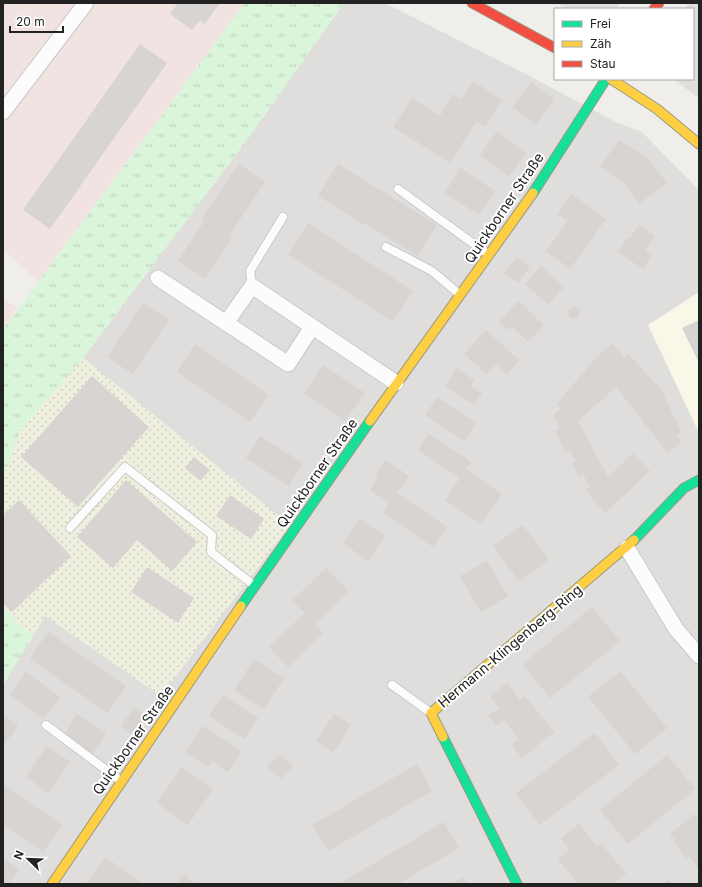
<svg xmlns="http://www.w3.org/2000/svg" width="702" height="887" viewBox="0 0 702 887" font-family="Inter,sans-serif">
	<style>
		.residential { fill: #dfdedc }
		.commercial { fill: #f1e3e1 }
		.education { fill: #f8f7e8 }
		.farmland { fill: url(#farmland-dots) }
		.park { fill: url(#park-tufts) }
		.parking { fill: #e0dfde }
		.building { fill: #d7d4d2 }
		.lines { fill: none; stroke-linecap: round; stroke-linejoin: round }
		.lane-casing { stroke: #c9c8c7; stroke-width: 10 }
		.street-casing { stroke: #c9c8c7; stroke-width: 17 }
		.fast-casing { stroke: #999a82; stroke-width: 11 }
		.slow-casing { stroke: #999a82; stroke-width: 11 }
		.jam-casing { stroke: #999a82; stroke-width: 11 }
		.lane { stroke: #fdfcfc; stroke-width: 8 }
		.street { stroke: #fdfcfc; stroke-width: 15 }
		.fast { stroke: #16e098; stroke-width: 9 }
		.slow { stroke: #ffcf43; stroke-width: 9 }
		.jam { stroke: #f24e42; stroke-width: 9 }
		.labels { text-anchor: middle; stroke-width: 4; stroke-linejoin: round; paint-order: stroke }
		.street-label { font-size: 14px; fill: #222; stroke: #fff }
	</style>
	<defs>
		<pattern id="farmland-dots" width="8" height="8" patternUnits="userSpaceOnUse"><rect width="8" height="8" fill="#efefdf"/><path d="M2 2h.1M6 6h.1" fill="none" stroke="#cdcdbf" stroke-width="1.8" stroke-linecap="round"/></pattern>
		<pattern id="park-tufts" width="24" height="20" patternUnits="userSpaceOnUse"><rect width="24" height="20" fill="#daf5da"/><path d="M3 7l-1-3M5 7V3M7 7l1-3M15 17l-1-3M17 17v-4M19 17l1-3" fill="none" stroke="#bbd2bb"/></pattern>
	</defs>
	<rect width="100%" height="100%" fill="#f0eeeb"/>
	<g class="residential">
		<polygon points="344,3 385,3 522,72 616,122 642,132 699,190 699,884 3,884 3,685 45,616 290,525 83,358 249,137"/>
		<polygon points="689,3 699,3 699,98 673,79 693,79 693,9 685,9"/>
	</g>
	<g class="commercial">
		<polygon points="3,3 245,3 38,281 3,249"/>
		<polygon points="3,298 17,308 3,329"/>
	</g>
	<polygon class="education" points="699,292 699,433 648,325"/>
	<polygon class="farmland" points="83,358 290,525 161,696 45,616 33,636 3,608 3,478 21,430"/>
	<g class="park">
		<polygon points="245,3 344,3 249,137 83,358 21,430 3,478 3,329"/>
		<polygon points="3,608 33,636 3,685"/>
	</g>
	<polygon class="parking" points="557,3 620,3 616,9 567,9"/>
	<g class="building">
		<polygon points="178,3 220,3 205,24 200,20 192,30 170,14"/>
		<polygon points="140,44 167,63 50,229 23,210"/>
		<polygon points="473,81 502,100 485,127 476,121 450,163 393,127 412,98 440,116 453,94 462,99"/>
		<polygon points="531,82 554,99 536,124 512,107"/>
		<polygon points="497,131 526,153 509,176 480,155"/>
		<polygon points="620,140 647,158 667,183 639,204 624,182 600,166"/>
		<polygon points="239,164 265,182 229,236 232,238 205,279 178,261 205,220 202,218"/>
		<polygon points="338,164 437,225 417,256 365,223 364,225 318,196"/>
		<polygon points="460,168 495,191 479,215 445,193"/>
		<polygon points="572,194 606,219 570,269 546,251 568,221 557,214"/>
		<polygon points="308,223 413,291 393,322 288,254"/>
		<polygon points="639,225 655,236 645,250 652,255 643,269 618,252 628,237 630,238"/>
		<polygon points="516,257 530,266 518,283 504,274"/>
		<polygon points="541,266 564,287 548,305 525,284"/>
		<polygon points="518,301 544,325 528,342 511,326 507,330 499,322"/>
		<polygon points="143,303 169,320 133,374 107,357"/>
		<circle cx="574" cy="313" r="6"/>
		<polygon points="699,320 699,363 682,328"/>
		<polygon points="486,330 519,360 507,374 496,364 487,374 464,354"/>
		<polygon points="195,344 269,395 250,422 177,372"/>
		<polygon points="612,344 624,357 628,354 661,389 681,432 677,435 681,442 668,453 616,387 578,421 608,477 633,453 650,471 605,513 585,490 590,487 583,474 579,477 572,463 576,461 570,450 566,453 555,431 560,428 553,416 561,408 557,403 598,356"/>
		<polygon points="323,365 365,393 345,421 304,393"/>
		<polygon points="456,368 474,380 470,386 482,393 474,405 445,386"/>
		<polygon points="92,376 149,427 78,507 21,457"/>
		<polygon points="437,397 476,423 464,441 425,415"/>
		<polygon points="429,434 471,462 466,469 502,494 481,524 445,500 460,478 418,450"/>
		<polygon points="260,436 303,463 289,486 246,458"/>
		<polygon points="194,457 210,470 200,481 185,468"/>
		<polygon points="386,460 409,476 397,493 447,527 433,547 383,513 389,503 370,490 378,477 375,475"/>
		<polygon points="126,480 197,542 172,571 137,540 113,568 77,537"/>
		<polygon points="230,495 264,519 251,539 216,516"/>
		<polygon points="19,500 71,556 12,612 3,603 3,515"/>
		<polygon points="360,519 385,536 368,561 343,543"/>
		<polygon points="523,525 549,560 519,581 493,546"/>
		<polygon points="487,561 508,596 481,612 460,576"/>
		<polygon points="147,567 194,598 178,623 131,592"/>
		<polygon points="326,568 348,591 315,624 323,633 288,667 269,647 305,613 292,601"/>
		<polygon points="592,607 620,641 550,698 523,664"/>
		<polygon points="48,632 126,686 108,713 30,659"/>
		<polygon points="254,659 284,678 264,709 234,690"/>
		<polygon points="620,671 667,728 635,754 588,697"/>
		<polygon points="26,672 60,697 44,719 10,694"/>
		<polygon points="507,683 520,700 525,696 554,732 522,758 512,745 519,739 504,720 496,726 488,716 499,708 490,696"/>
		<polygon points="223,695 258,718 244,739 209,716"/>
		<polygon points="134,708 145,716 132,734 121,726"/>
		<polygon points="77,714 106,733 91,755 63,736"/>
		<polygon points="334,714 351,725 333,753 316,741"/>
		<polygon points="3,715 18,725 3,747"/>
		<polygon points="203,726 242,751 228,772 212,761 208,767 185,752"/>
		<polygon points="595,733 619,765 540,825 516,793"/>
		<polygon points="47,746 70,762 48,793 26,777"/>
		<polygon points="280,754 293,766 281,779 267,767"/>
		<polygon points="667,755 695,789 628,844 600,810"/>
		<polygon points="417,764 432,791 328,851 312,825"/>
		<polygon points="182,767 213,789 188,825 157,803"/>
		<polygon points="3,784 62,825 43,852 3,824"/>
		<polygon points="694,814 699,820 699,869 689,857 686,858 673,841 675,840 670,834"/>
		<polygon points="444,822 459,848 398,884 339,884"/>
		<polygon points="579,824 597,846 601,843 626,874 613,884 578,884 558,859 570,850 561,839"/>
		<polygon points="105,857 144,884 87,883"/>
		<polygon points="5,859 19,869 9,884 3,884 3,862"/>
		<polygon points="185,874 194,884 175,884"/>
		<polygon points="463,877 467,884 452,884"/>
		<polygon points="669,879 673,884 662,884"/>
	</g>
	<g class="lines">
		<g class="lane-casing">
			<g id="lane">
				<polyline points="398,189 489,255"/>
				<polyline points="386,247 432,271 459,294"/>
				<polyline points="252,286 250,271 283,217"/>
				<polyline points="70,528 125,467 212,535 211,552 255,586"/>
				<polyline points="392,685 431,713"/>
				<polyline points="46,725 121,781"/>
			</g>
		</g>
		<g class="street-casing">
			<g id="street">
				<polyline points="3,112 86,3"/>
				<polyline points="158,278 226,323 252,286 396,383"/>
				<polyline points="226,323 288,364 312,327"/>
				<polyline points="627,548 676,629 699,656"/>
			</g>
		</g>
		<g class="fast-casing">
			<g id="fast">
				<polyline points="533,193 606,79"/>
				<polyline points="634,540 684,488 699,480"/>
				<polyline points="241,606 370,421"/>
				<polyline points="443,737 517,884"/>
			</g>
		</g>
		<g class="slow-casing">
			<g id="slow">
				<polyline points="611,79 657,109 699,144"/>
				<polyline points="370,421 533,193"/>
				<polyline points="443,737 431,713 634,540"/>
				<polyline points="52,884 241,606"/>
			</g>
		</g>
		<g class="jam-casing">
			<g id="jam">
				<polyline points="472,3 555,48"/>
				<polyline points="654,9 659,3"/>
			</g>
		</g>
		<use href="#lane" class="lane"/>
		<use href="#street" class="street"/>
		<use href="#fast" class="fast"/>
		<use href="#slow" class="slow"/>
		<use href="#jam" class="jam"/>
	</g>
	<g class="labels">
		<g class="street-label">
			<text transform="translate(504 208) rotate(-56)" y="5">Quickborner Straße</text>
			<text transform="translate(317 473) rotate(-55)" y="5">Quickborner Straße</text>
			<text transform="translate(510 646) rotate(-40)" y="5">Hermann-Klingenberg-Ring</text>
			<text transform="translate(133 740) rotate(-55)" y="5">Quickborner Straße</text>
		</g>
	</g>
	<rect width="702" height="887" fill="none" stroke="#222222" stroke-width="8"/>
	<rect x="554" y="8" width="140" height="72" fill="#ffffff" stroke="#a7a7a7"/>
	<rect x="562" y="21" width="20" height="6" fill="#16e098" stroke="#a7a7a7"/>
	<text x="590" y="28" font-size="12" fill="#222222">Frei</text>
	<rect x="562" y="41" width="20" height="6" fill="#ffcf43" stroke="#a7a7a7"/>
	<text x="590" y="48" font-size="12" fill="#222222">Zäh</text>
	<rect x="562" y="61" width="20" height="6" fill="#f24e42" stroke="#a7a7a7"/>
	<text x="590" y="68" font-size="12" fill="#222222">Stau</text>
	<g transform="translate(28 859) rotate(293)" stroke="#ffffff" stroke-width="3" paint-order="stroke">
	<path d="M0-3L7 15L0 10L-7 15Z" fill="#222222"/>
	<text y="-6" font-size="11" font-weight="bold" text-anchor="middle" fill="#222222">N</text>
	</g>
	<path d="M10 26v6h53v-6" fill="none" stroke="#222222" stroke-width="2"/>
	<text x="16" y="26" font-size="12" fill="#222222" stroke="#ffffff" stroke-width="3" paint-order="stroke">20 m</text>
</svg>
